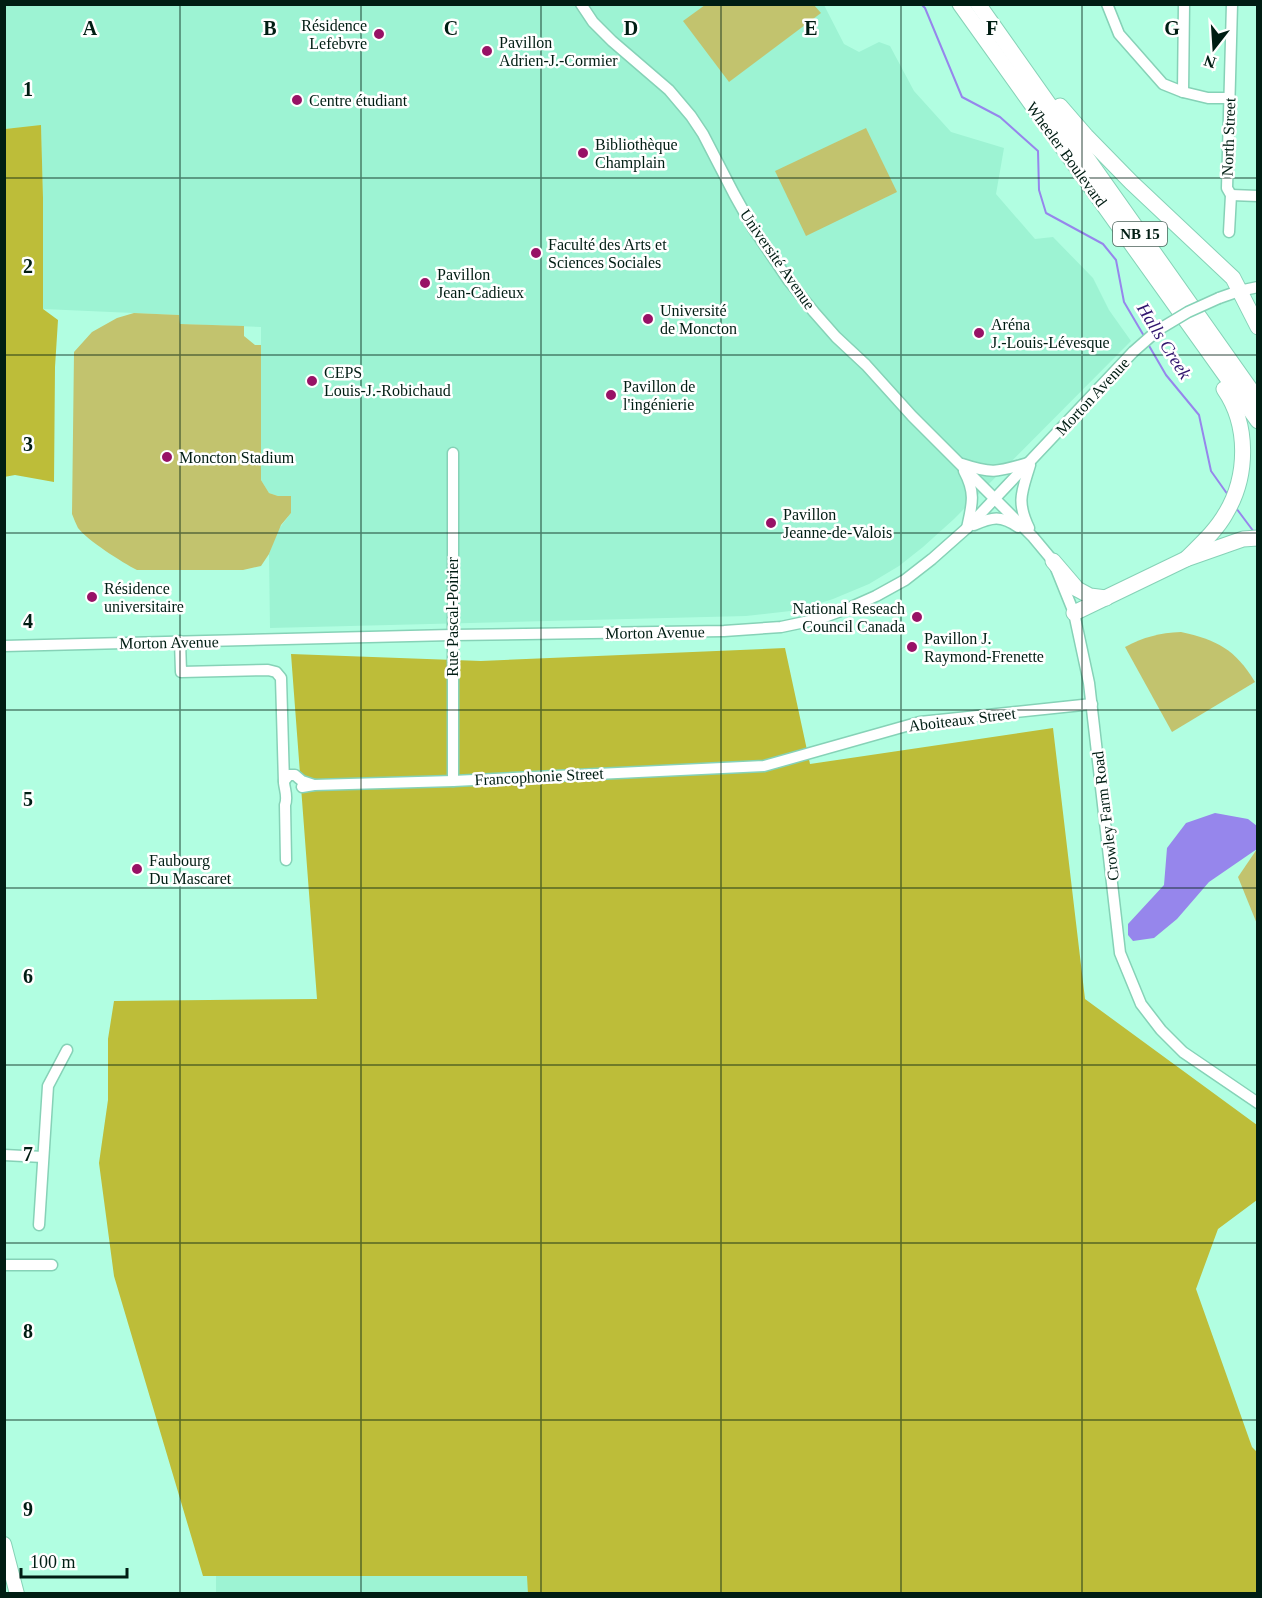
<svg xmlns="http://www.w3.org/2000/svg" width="1262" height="1598" viewBox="0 0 1262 1598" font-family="Georgia,serif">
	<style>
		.built { fill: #9df3d3 }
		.green { fill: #c2c36e }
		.forest { fill: #bdbd39 }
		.water { fill: #9686ec }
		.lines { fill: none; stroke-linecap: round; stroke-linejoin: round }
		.stream { stroke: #9686ec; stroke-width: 2 }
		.minor-casing { stroke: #86d2b7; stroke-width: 13 }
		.major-casing { stroke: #86d2b7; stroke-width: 16 }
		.highway-casing { stroke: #86d2b7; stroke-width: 17 }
		.minor { stroke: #fff; stroke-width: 10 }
		.major { stroke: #fff; stroke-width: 14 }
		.highway { stroke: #fff; stroke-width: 15 }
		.minor-bridge-casing { stroke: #86d2b7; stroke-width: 13; stroke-linecap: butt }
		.minor-bridge { stroke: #fff; stroke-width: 10 }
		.grid { fill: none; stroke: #001d13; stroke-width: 1.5; stroke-opacity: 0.55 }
		.poi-dot { fill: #981266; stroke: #fff; stroke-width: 2 }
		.labels { text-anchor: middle; stroke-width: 5; stroke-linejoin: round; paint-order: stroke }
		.shield { fill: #fff; stroke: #4c615a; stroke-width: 1.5 }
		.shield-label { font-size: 15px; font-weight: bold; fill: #001d13 }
		.poi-label { font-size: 16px; fill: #001d13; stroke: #fff; text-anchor: start }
		.street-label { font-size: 16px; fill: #001d13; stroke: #fff }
		.water-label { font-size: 18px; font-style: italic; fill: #30146e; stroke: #fff }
		.grid-label { font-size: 20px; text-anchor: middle; font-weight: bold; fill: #001d13; stroke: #fff; stroke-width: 5; stroke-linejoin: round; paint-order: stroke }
	</style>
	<rect width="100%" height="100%" fill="#b1fee1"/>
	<g class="built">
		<polygon points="4,5 824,5 844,44 859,52 879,42 890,46 914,91 951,132 1004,148 996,194 1035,239 1053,237 1093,278 1109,310 1131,341 954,519 923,547 899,566 869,584 833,599 799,610 746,616 270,628 269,554 278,530 291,513 291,496 278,496 269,493 261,480 261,327 180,324 179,315 43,309 43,198 41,126 5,129"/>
		<rect x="216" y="1576" width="312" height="17"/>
	</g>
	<g class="green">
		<polygon points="705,5 814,5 821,13 729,82 683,21"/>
		<polygon points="866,128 897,192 806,236 775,171"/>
		<path d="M134,313l45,2 1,9 64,2v10l11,9h6v135l8,13 9,3h13v17l-10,12 -12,29 -8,12 -18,4h-106c-14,-7 -50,-30 -59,-42 -2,-4 -4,-9 -6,-14l2,-162 18,-20 25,-14z"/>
		<path d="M1181,632c36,8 54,17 74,50l-83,50 -47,-85c19,-10 34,-14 56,-15z"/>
		<polygon points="1257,849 1257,924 1238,877"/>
	</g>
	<g class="forest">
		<polygon points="41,125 43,198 43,309 58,320 55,367 54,482 15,475 4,477 5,129"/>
		<polygon points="785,648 810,764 1053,728 1085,999 1257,1125 1257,1200 1218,1229 1196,1289 1252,1447 1257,1452 1257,1593 528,1594 527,1576 203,1576 114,1276 99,1163 108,1100 108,1039 114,1001 317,999 291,654 481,661"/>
	</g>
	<polygon class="water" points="1215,813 1248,819 1257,826 1257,849 1209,882 1177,919 1154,938 1133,941 1128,935 1128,924 1164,885 1167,848 1186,823"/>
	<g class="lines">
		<g class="stream">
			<polyline points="921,4 925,8 962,97 1000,117 1038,151 1039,190 1046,213 1103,244 1116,260 1124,302 1144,336"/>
			<polyline points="1148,344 1166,375 1199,415 1211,471 1228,495"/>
			<polyline points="1236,508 1254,532"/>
		</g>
		<g class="minor-casing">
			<g id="minor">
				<polyline points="581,4 593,22 612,41 669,90 691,116 703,134 734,194 753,228 789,281 814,312 836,337 866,365 912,416 1033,537 1053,561 1074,613 1089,683 1120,953 1141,1004 1161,1030 1183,1052 1258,1103"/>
				<polyline points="1107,4 1119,34 1163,84 1183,92 1208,98 1230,98"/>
				<polyline points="1183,92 1184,4"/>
				<polyline points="1231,195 1258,196"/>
				<polyline points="1229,232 1231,195 1227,188 1232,4"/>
				<polyline points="1219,298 1239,291 1258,287"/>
				<path d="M962,464c30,10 35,8 66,-1"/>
				<path d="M964,471c12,22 8,34 3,57"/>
				<path d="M974,525c18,-8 27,-10 44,2"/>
				<path d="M1029,528c-13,-27 -7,-36 1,-63"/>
				<path d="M180,641l1,31 87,-2 8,2 5,6 3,105c1,8 4,14 1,22l1,55"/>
				<polyline points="4,646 452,635 724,631 781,627 819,619 849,608 876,596 905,580 932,559 967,528 1133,352"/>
				<polyline points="284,781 289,775 295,775 302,781 314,785"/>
				<polyline points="453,781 453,453"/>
				<polyline points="302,787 314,785 453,781 764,766 920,722 1092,704"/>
				<polyline points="4,1155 43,1157"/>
				<polyline points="39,1225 48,1086 67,1050"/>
				<polyline points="4,1265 52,1265"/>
			</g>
		</g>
		<g class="major-casing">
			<polyline id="major" points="4,1544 17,1594"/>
		</g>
		<g class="highway-casing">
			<g id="highway">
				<polyline points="960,4 1258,421"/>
				<polyline points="978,4 1258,400"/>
				<polyline points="1060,106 1086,136 1131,182 1233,278 1258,327"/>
				<path d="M1186,559c14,-14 30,-28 40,-46 22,-37 23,-88 -2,-124"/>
				<polyline points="1053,561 1077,589 1090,596 1106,598"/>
				<polyline points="1074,613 1186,559 1243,539 1258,538"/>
			</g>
		</g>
		<use href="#minor" class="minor"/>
		<use href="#major" class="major"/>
		<use href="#highway" class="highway"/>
		<g class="minor-bridge-casing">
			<polyline id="minor-bridge" points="1133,352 1158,330 1188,312 1219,298"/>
		</g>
		<use href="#minor-bridge" class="minor-bridge"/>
	</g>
	<path class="grid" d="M180,4v1590M361,4v1590M541,4v1590M721,4v1590M901,4v1590M1082,4v1590M4,178h1254M4,355h1254M4,533h1254M4,710h1254M4,888h1254M4,1065h1254M4,1243h1254M4,1420h1254"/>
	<g class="poi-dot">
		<circle cx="379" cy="34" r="6"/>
		<circle cx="487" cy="51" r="6"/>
		<circle cx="297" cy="100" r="6"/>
		<circle cx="583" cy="153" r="6"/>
		<circle cx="536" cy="253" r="6"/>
		<circle cx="425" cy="283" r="6"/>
		<circle cx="648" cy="319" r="6"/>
		<circle cx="979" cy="333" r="6"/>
		<circle cx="312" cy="381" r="6"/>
		<circle cx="611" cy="395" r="6"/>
		<circle cx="167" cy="457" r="6"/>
		<circle cx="771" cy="523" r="6"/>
		<circle cx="92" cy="597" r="6"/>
		<circle cx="917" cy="617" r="6"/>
		<circle cx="912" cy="647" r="6"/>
		<circle cx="137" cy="869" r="6"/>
	</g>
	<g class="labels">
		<rect class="shield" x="1113" y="222" width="54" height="24" rx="4.5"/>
		<g class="shield-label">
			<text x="1140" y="239">NB 15</text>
		</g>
		<g class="poi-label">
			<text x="367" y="31" text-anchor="end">Résidence<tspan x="367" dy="18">Lefebvre</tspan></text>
			<text x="499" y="48">Pavillon<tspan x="499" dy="18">Adrien-J.-Cormier</tspan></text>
			<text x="309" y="106">Centre étudiant</text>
			<text x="595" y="150">Bibliothèque<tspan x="595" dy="18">Champlain</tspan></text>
			<text x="548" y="250">Faculté des Arts et<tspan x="548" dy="18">Sciences Sociales</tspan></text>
			<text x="437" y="280">Pavillon<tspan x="437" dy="18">Jean-Cadieux</tspan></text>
			<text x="660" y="316">Université<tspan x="660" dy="18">de Moncton</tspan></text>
			<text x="991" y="330">Aréna<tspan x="991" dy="18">J.-Louis-Lévesque</tspan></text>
			<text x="324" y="378">CEPS<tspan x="324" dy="18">Louis-J.-Robichaud</tspan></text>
			<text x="623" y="392">Pavillon de<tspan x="623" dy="18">l'ingénierie</tspan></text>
			<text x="179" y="463">Moncton Stadium</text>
			<text x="783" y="520">Pavillon<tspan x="783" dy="18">Jeanne-de-Valois</tspan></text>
			<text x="104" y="594">Résidence<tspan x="104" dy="18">universitaire</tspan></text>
			<text x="905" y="614" text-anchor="end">National Reseach<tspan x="905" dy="18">Council Canada</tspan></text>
			<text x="924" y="644">Pavillon J.<tspan x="924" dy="18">Raymond-Frenette</tspan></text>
			<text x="149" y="866">Faubourg<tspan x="149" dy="18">Du Mascaret</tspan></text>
		</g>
		<g class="street-label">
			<text transform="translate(1228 137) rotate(-88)" y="6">North Street</text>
			<text transform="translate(1067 154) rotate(54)" y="6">Wheeler Boulevard</text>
			<text transform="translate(778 259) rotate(55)" y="6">Université Avenue</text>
			<text transform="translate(1092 396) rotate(-47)" y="6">Morton Avenue</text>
			<text transform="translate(452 617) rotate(-90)" y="6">Rue Pascal-Poirier</text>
			<text transform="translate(655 632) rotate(-1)" y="6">Morton Avenue</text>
			<text transform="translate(169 642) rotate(-1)" y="6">Morton Avenue</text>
			<text transform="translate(962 719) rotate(-7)" y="6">Aboiteaux Street</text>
			<text transform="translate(539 776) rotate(-3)" y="6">Francophonie Street</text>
			<text transform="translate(1105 816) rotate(-97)" y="6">Crowley Farm Road</text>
		</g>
		<g class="water-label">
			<text transform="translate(1164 341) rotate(58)" y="6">Halls Creek</text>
		</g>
	</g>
	<g class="grid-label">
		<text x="90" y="35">A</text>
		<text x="270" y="35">B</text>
		<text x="451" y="35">C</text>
		<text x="631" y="35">D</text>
		<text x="811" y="35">E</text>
		<text x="992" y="35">F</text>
		<text x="1172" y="35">G</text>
		<text x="28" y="96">1</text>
		<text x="28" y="273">2</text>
		<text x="28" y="451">3</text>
		<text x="28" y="628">4</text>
		<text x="28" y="806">5</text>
		<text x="28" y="983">6</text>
		<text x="28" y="1161">7</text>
		<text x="28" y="1338">8</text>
		<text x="28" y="1516">9</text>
	</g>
	<rect width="1262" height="1598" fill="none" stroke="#001d13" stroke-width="12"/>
	<g transform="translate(1214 48) rotate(197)" stroke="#ffffff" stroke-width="4.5" paint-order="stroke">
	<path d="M0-4.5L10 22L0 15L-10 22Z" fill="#001d13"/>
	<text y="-9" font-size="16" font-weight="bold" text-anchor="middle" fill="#001d13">N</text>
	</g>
	<path d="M21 1568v9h106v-9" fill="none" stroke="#001d13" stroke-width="3"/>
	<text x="30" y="1568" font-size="18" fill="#001d13" stroke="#ffffff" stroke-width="4.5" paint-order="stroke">100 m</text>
</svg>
